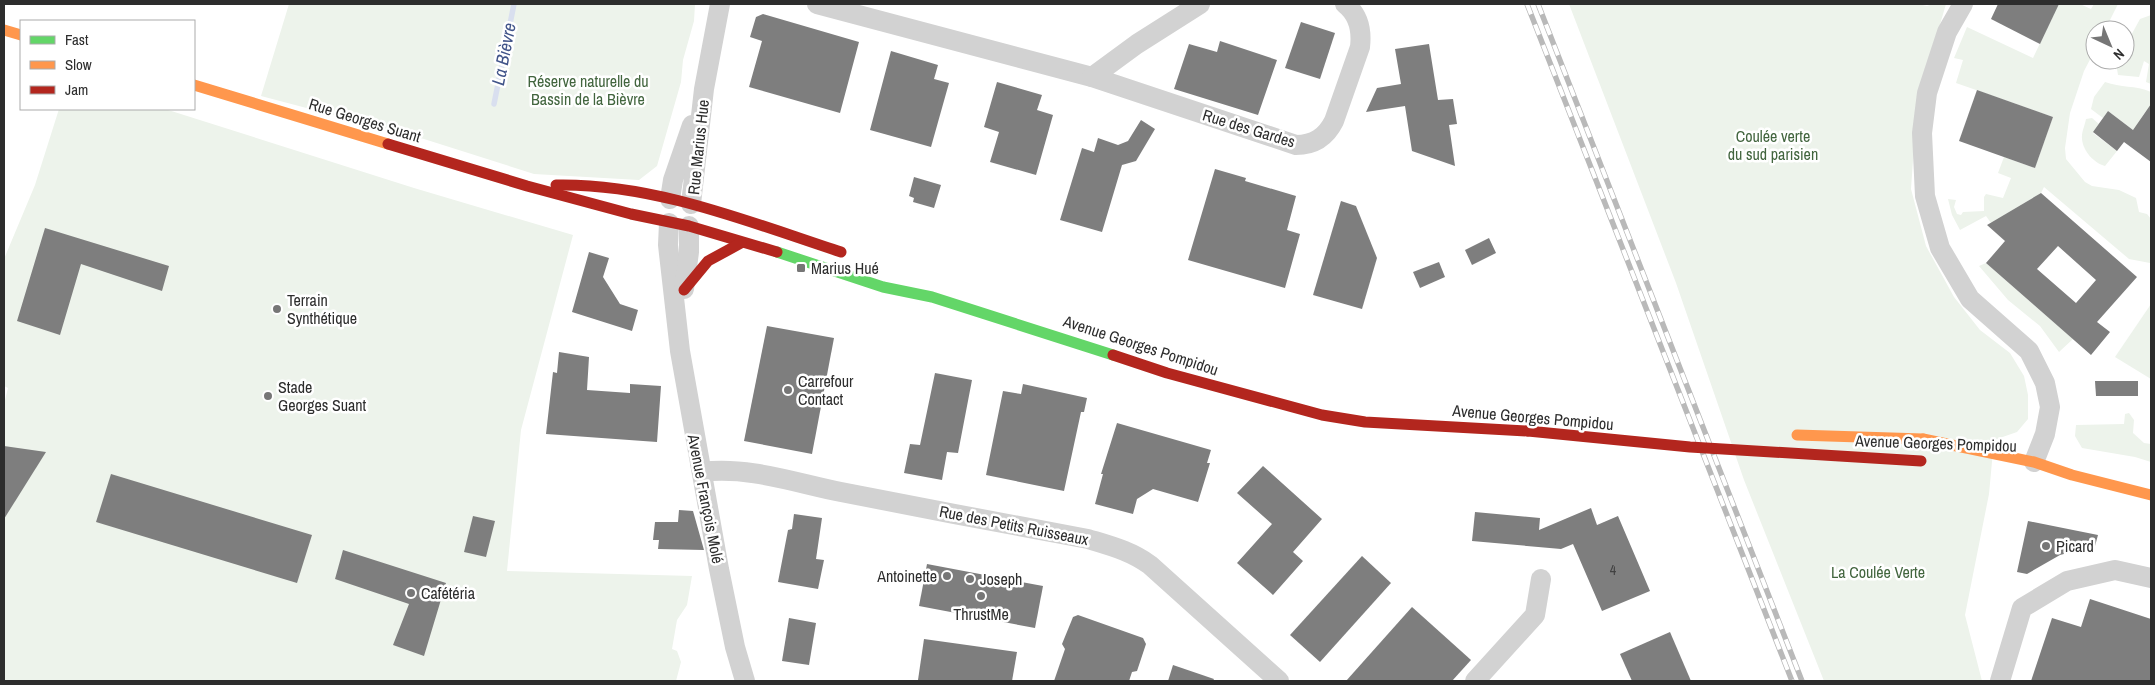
<svg xmlns="http://www.w3.org/2000/svg" width="2155" height="685" viewBox="0 0 2155 685" font-family="'Archivo Narrow',sans-serif">
	<style>
		.green { fill: #edf3eb }
		.lines { fill: none; stroke-linecap: round; stroke-linejoin: round }
		.stream { stroke: #d9dfef; stroke-width: 5.5 }
		.building { fill: #7e7e7e; fill-rule: evenodd }
		.street { stroke: #d2d2d2; stroke-width: 20 }
		.fast { stroke: #63d668; stroke-width: 11 }
		.slow { stroke: #ff974d; stroke-width: 11 }
		.jam { stroke: #b3261e; stroke-width: 11 }
		.rail-casing { stroke: #b9b9b9; stroke-width: 5.5 }
		.rail { stroke: #fff; stroke-width: 4; stroke-dasharray: 11; stroke-linecap: butt }
		.slow-bridge { stroke: #ff974d; stroke-width: 11 }
		.jam-bridge { stroke: #b3261e; stroke-width: 11 }
		.poi-dot { fill: #767676; stroke: #fff; stroke-width: 2 }
		.labels { text-anchor: middle; stroke-width: 5; stroke-linejoin: round; paint-order: stroke }
		.number-label { font-size: 14px; fill: #414141 }
		.park-label { font-size: 16px; fill: #42653e; stroke: #fff }
		.street-label { font-size: 16px; fill: #2d2d2d; stroke: #fff }
		.poi-label { font-size: 16px; fill: #2d2d2d; stroke: #fff; text-anchor: start }
		.water-label { font-size: 18px; font-style: italic; fill: #415489; stroke: #fff }
	</style>
	<rect width="100%" height="100%" fill="#fff"/>
	<g class="green">
		<polygon points="289,4 695,4 694,21 683,60 681,82 657,166 639,180 534,174 424,139 261,96"/>
		<polygon points="1569,4 1918,4 1927,6 1933,4 1946,4 1917,103 1911,189 1926,246 1954,297 1980,330 2010,353 2024,376 2028,395 2028,419 2017,432 1994,440 1989,494 1965,615 1982,681 1824,681 1744,480 1676,283"/>
		<polygon points="2040,4 2080,4 2091,9 2094,4 2118,4 2105,30 2095,30 2095,50 2084,71 2070,113 2065,148 2066,159 2085,182 2092,186 2119,190 2136,198 2139,212 2147,214 2151,219 2150,263 2129,259 2044,187 2041,193 1991,223 1986,216 1960,230 1952,215 1948,199 1956,200 1954,207 1957,214 1961,215 1963,212 1984,211 1984,197 1986,194 2003,198 2011,178 1998,173 2004,157 2035,168 2053,117 1956,83 1963,60 1954,58 1967,27 2033,58 2054,14 2039,7"/>
		<polygon points="2151,15 2151,84 2146,82 2149,64 2144,61 2139,77 2118,75 2117,69 2118,60 2125,60 2125,45 2128,41 2140,19"/>
		<path d="M2105,82c16,6 30,3 46,10v22l-5,-3 -13,19 -25,-19 -5,7 -12,-9 3,-12z"/>
		<polygon points="59,109 165,109 414,188 573,235 521,430 507,571 692,576 687,605 677,620 672,649 677,651 681,662 676,681 4,681 4,404 8,388 4,386 4,259 35,185"/>
		<path d="M2092,118l7,6 -6,9 24,18 -12,15c-11,-3 -22,-15 -23,-27 -1,-6 3,-14 4,-20z"/>
		<polygon points="1986,263 2073,339 2059,352 2040,326 2008,300 1979,266"/>
		<polygon points="2151,304 2151,379 2115,357"/>
		<polygon points="2129,413 2134,420 2133,433 2144,443 2151,444 2151,462 2135,457 2082,448 2075,436 2076,425 2124,424 2125,414"/>
	</g>
	<g class="lines">
		<polyline class="stream" points="494,104 514,4"/>
	</g>
	<g class="building">
		<polygon points="1998,4 2059,4 2040,44 1991,19"/>
		<polygon points="763,14 859,42 840,113 749,87 762,41 750,37 756,17"/>
		<polygon points="1301,22 1335,33 1320,79 1285,68"/>
		<polygon points="1220,41 1277,60 1258,115 1174,89 1189,44 1217,52"/>
		<polygon points="1429,44 1438,100 1453,99 1457,124 1449,125 1455,166 1412,151 1405,106 1366,112 1377,88 1401,84 1395,49"/>
		<polygon points="891,51 938,65 934,79 949,83 931,147 870,130"/>
		<polygon points="997,82 1042,95 1037,110 1053,115 1036,175 990,162 999,132 984,127"/>
		<polygon points="1977,90 2053,117 2035,168 1959,141"/>
		<polygon points="2151,104 2151,162 2124,142 2117,151 2093,132 2108,111 2133,130"/>
		<polygon points="1141,120 1155,129 1136,161 1122,165 1102,232 1060,220 1082,148 1094,152 1098,138 1118,145 1128,141"/>
		<polygon points="1215,169 1246,178 1245,181 1296,196 1287,230 1300,234 1285,288 1188,260"/>
		<polygon points="914,177 941,185 934,208 913,202 914,198 909,196"/>
		<path d="M2041,193l96,84 -40,45 13,10 -19,23 -105,-92 19,-22 -18,-16zM2058,246l38,34 -20,23 -39,-34z"/>
		<polygon points="1341,201 1356,206 1377,258 1362,309 1313,295"/>
		<polygon points="45,228 169,266 162,291 81,264 60,335 17,321"/>
		<polygon points="1489,238 1496,253 1472,265 1465,250"/>
		<polygon points="589,252 609,258 603,277 620,304 638,310 632,331 572,312"/>
		<polygon points="1439,262 1445,277 1420,288 1413,272"/>
		<polygon points="767,326 834,338 812,454 744,441"/>
		<polygon points="559,352 589,357 587,390 630,393 630,384 661,386 657,442 546,434 553,372 557,373"/>
		<polygon points="935,373 972,380 958,453 947,452 942,480 904,473 910,444 920,445"/>
		<polygon points="2095,381 2138,381 2138,396 2096,396"/>
		<polygon points="1023,384 1087,398 1084,412 1081,412 1064,491 986,475 1003,391 1021,394"/>
		<polygon points="1117,423 1211,450 1207,463 1210,463 1198,502 1153,489 1137,499 1133,514 1095,504 1103,474 1101,474"/>
		<polygon points="4,446 46,452 4,519"/>
		<polygon points="1263,466 1322,519 1293,552 1303,561 1273,595 1237,563 1272,524 1237,493"/>
		<polygon points="111,474 312,535 297,583 96,522"/>
		<polygon points="1591,508 1597,525 1618,516 1650,591 1602,611 1573,544 1561,549 1472,541 1475,512 1540,518 1539,530"/>
		<polygon points="679,510 693,511 704,550 658,549 659,540 653,540 655,522 678,522"/>
		<polygon points="794,514 822,518 816,559 824,560 818,589 778,582 788,530 792,529"/>
		<polygon points="473,516 495,521 486,557 464,552"/>
		<polygon points="2028,521 2098,535 2095,546 2060,555 2027,574 2017,572"/>
		<polygon points="343,550 446,583 424,656 393,645 409,604 335,579"/>
		<polygon points="1362,556 1391,583 1320,662 1290,635"/>
		<polygon points="927,564 1043,586 1035,628 919,606"/>
		<polygon points="2090,599 2151,619 2151,681 2031,681 2052,618 2081,627"/>
		<polygon points="1412,607 1471,660 1452,681 1346,681"/>
		<polygon points="1078,615 1143,638 1146,644 1137,671 1132,672 1129,681 1054,681 1065,649 1062,644 1071,622 1073,617"/>
		<polygon points="789,618 816,623 809,665 782,661"/>
		<polygon points="1670,632 1691,681 1632,681 1620,654"/>
		<polygon points="924,639 1017,652 1012,681 918,680"/>
		<polygon points="1173,665 1214,679 1213,681 1168,681"/>
	</g>
	<g class="lines">
		<g class="street">
			<polyline points="817,4 1092,77"/>
			<path d="M1200,4l-63,40 -45,33 204,68c18,0 30,-8 38,-24l26,-74c2,-17 -1,-32 -15,-43"/>
			<polyline points="1963,4 1947,32 1927,93 1922,133 1925,196 1940,248 1970,299 2029,351 2045,383 2050,407 2045,434 2034,462"/>
			<polyline points="670,199 673,180 692,125"/>
			<polyline points="691,204 704,89 720,4"/>
			<polyline points="669,223 668,245 680,351 719,569 735,647 745,681"/>
			<polyline points="684,289 689,252 689,226"/>
			<path d="M702,472c46,-6 94,11 139,20 82,16 165,32 247,47 23,7 43,12 62,26l129,116"/>
			<polyline points="1475,681 1535,615 1541,579"/>
			<polyline points="2000,681 2022,608 2067,581 2115,570 2151,578"/>
		</g>
		<polyline class="fast" points="777,252 883,287 932,297 1113,355"/>
		<g class="slow">
			<polyline points="4,30 21,35"/>
			<polyline points="194,85 388,144"/>
			<polyline points="1923,439 2034,462 2072,475 2151,495"/>
		</g>
		<g class="jam">
			<polyline points="388,144 527,186 631,214 689,226 777,252"/>
			<path d="M556,185c98,-2 193,37 285,67"/>
			<polyline points="684,290 708,261 741,243"/>
			<polyline points="1113,355 1167,373 1322,415 1365,422 1528,431"/>
		</g>
		<g class="rail-casing">
			<g id="rail">
				<polyline points="1527,4 1792,681"/>
				<polyline points="1538,4 1802,681"/>
			</g>
		</g>
		<use href="#rail" class="rail"/>
		<polyline class="slow-bridge" points="1797,435 1923,439"/>
		<polyline class="jam-bridge" points="1528,431 1690,447 1921,461"/>
	</g>
	<g class="poi-dot">
		<rect x="796" y="263" width="10" height="10" rx="2.5"/>
		<circle cx="277" cy="309" r="5"/>
		<circle cx="788" cy="390" r="5"/>
		<circle cx="268" cy="396" r="5"/>
		<circle cx="2046" cy="546" r="5"/>
		<circle cx="947" cy="576" r="5"/>
		<circle cx="970" cy="579" r="5"/>
		<circle cx="411" cy="593" r="5"/>
		<circle cx="981" cy="596" r="5"/>
	</g>
	<g class="labels">
		<g class="number-label">
			<text x="1613" y="575">4</text>
		</g>
		<g class="park-label">
			<text x="588" y="87">Réserve naturelle du<tspan x="588" dy="18">Bassin de la Bièvre</tspan></text>
			<text x="1773" y="142">Coulée verte<tspan x="1773" dy="18">du sud parisien</tspan></text>
			<text x="1878" y="578">La Coulée Verte</text>
		</g>
		<g class="street-label">
			<text transform="translate(365 120) rotate(17)" y="6">Rue Georges Suant</text>
			<text transform="translate(1249 128) rotate(17)" y="6">Rue des Gardes</text>
			<text transform="translate(698 147) rotate(-84)" y="6">Rue Marius Hue</text>
			<text transform="translate(1141 345) rotate(18)" y="6">Avenue Georges Pompidou</text>
			<text transform="translate(1533 417) rotate(5)" y="6">Avenue Georges Pompidou</text>
			<text transform="translate(1936 443) rotate(2)" y="6">Avenue Georges Pompidou</text>
			<text transform="translate(706 499) rotate(79)" y="6">Avenue François Molé</text>
			<text transform="translate(1014 525) rotate(11)" y="6">Rue des Petits Ruisseaux</text>
		</g>
		<g class="poi-label">
			<text x="811" y="274">Marius Hué</text>
			<text x="287" y="306">Terrain<tspan x="287" dy="18">Synthétique</tspan></text>
			<text x="798" y="387">Carrefour<tspan x="798" dy="18">Contact</tspan></text>
			<text x="278" y="393">Stade<tspan x="278" dy="18">Georges Suant</tspan></text>
			<text x="2056" y="552">Picard</text>
			<text x="937" y="582" text-anchor="end">Antoinette</text>
			<text x="980" y="585">Joseph</text>
			<text x="421" y="599">Cafétéria</text>
			<text x="981" y="620" text-anchor="middle">ThrustMe</text>
		</g>
		<g class="water-label">
			<text transform="translate(504 54) rotate(-79)" y="6">La Bièvre</text>
		</g>
	</g>
	<rect width="2155" height="685" fill="none" stroke="#2d2d2d" stroke-width="10"/>
	<rect x="20" y="20" width="175" height="90" fill="#ffffff" stroke="#ababab"/>
	<rect x="30" y="36" width="25" height="8" fill="#63d668" stroke="#ababab"/>
	<text x="65" y="45" font-size="15" fill="#2d2d2d">Fast</text>
	<rect x="30" y="61" width="25" height="8" fill="#ff974d" stroke="#ababab"/>
	<text x="65" y="70" font-size="15" fill="#2d2d2d">Slow</text>
	<rect x="30" y="86" width="25" height="8" fill="#b3261e" stroke="#ababab"/>
	<text x="65" y="95" font-size="15" fill="#2d2d2d">Jam</text>
	<g transform="translate(2110 45) rotate(136)"><circle r="24" fill="#ffffff" stroke="#ababab"/>
	<path d="M0-4L9 19L0 12L-9 19Z" fill="#767676"/>
	<text y="-8" font-size="14" font-weight="bold" text-anchor="middle" fill="#2d2d2d">N</text>
	</g>
</svg>
